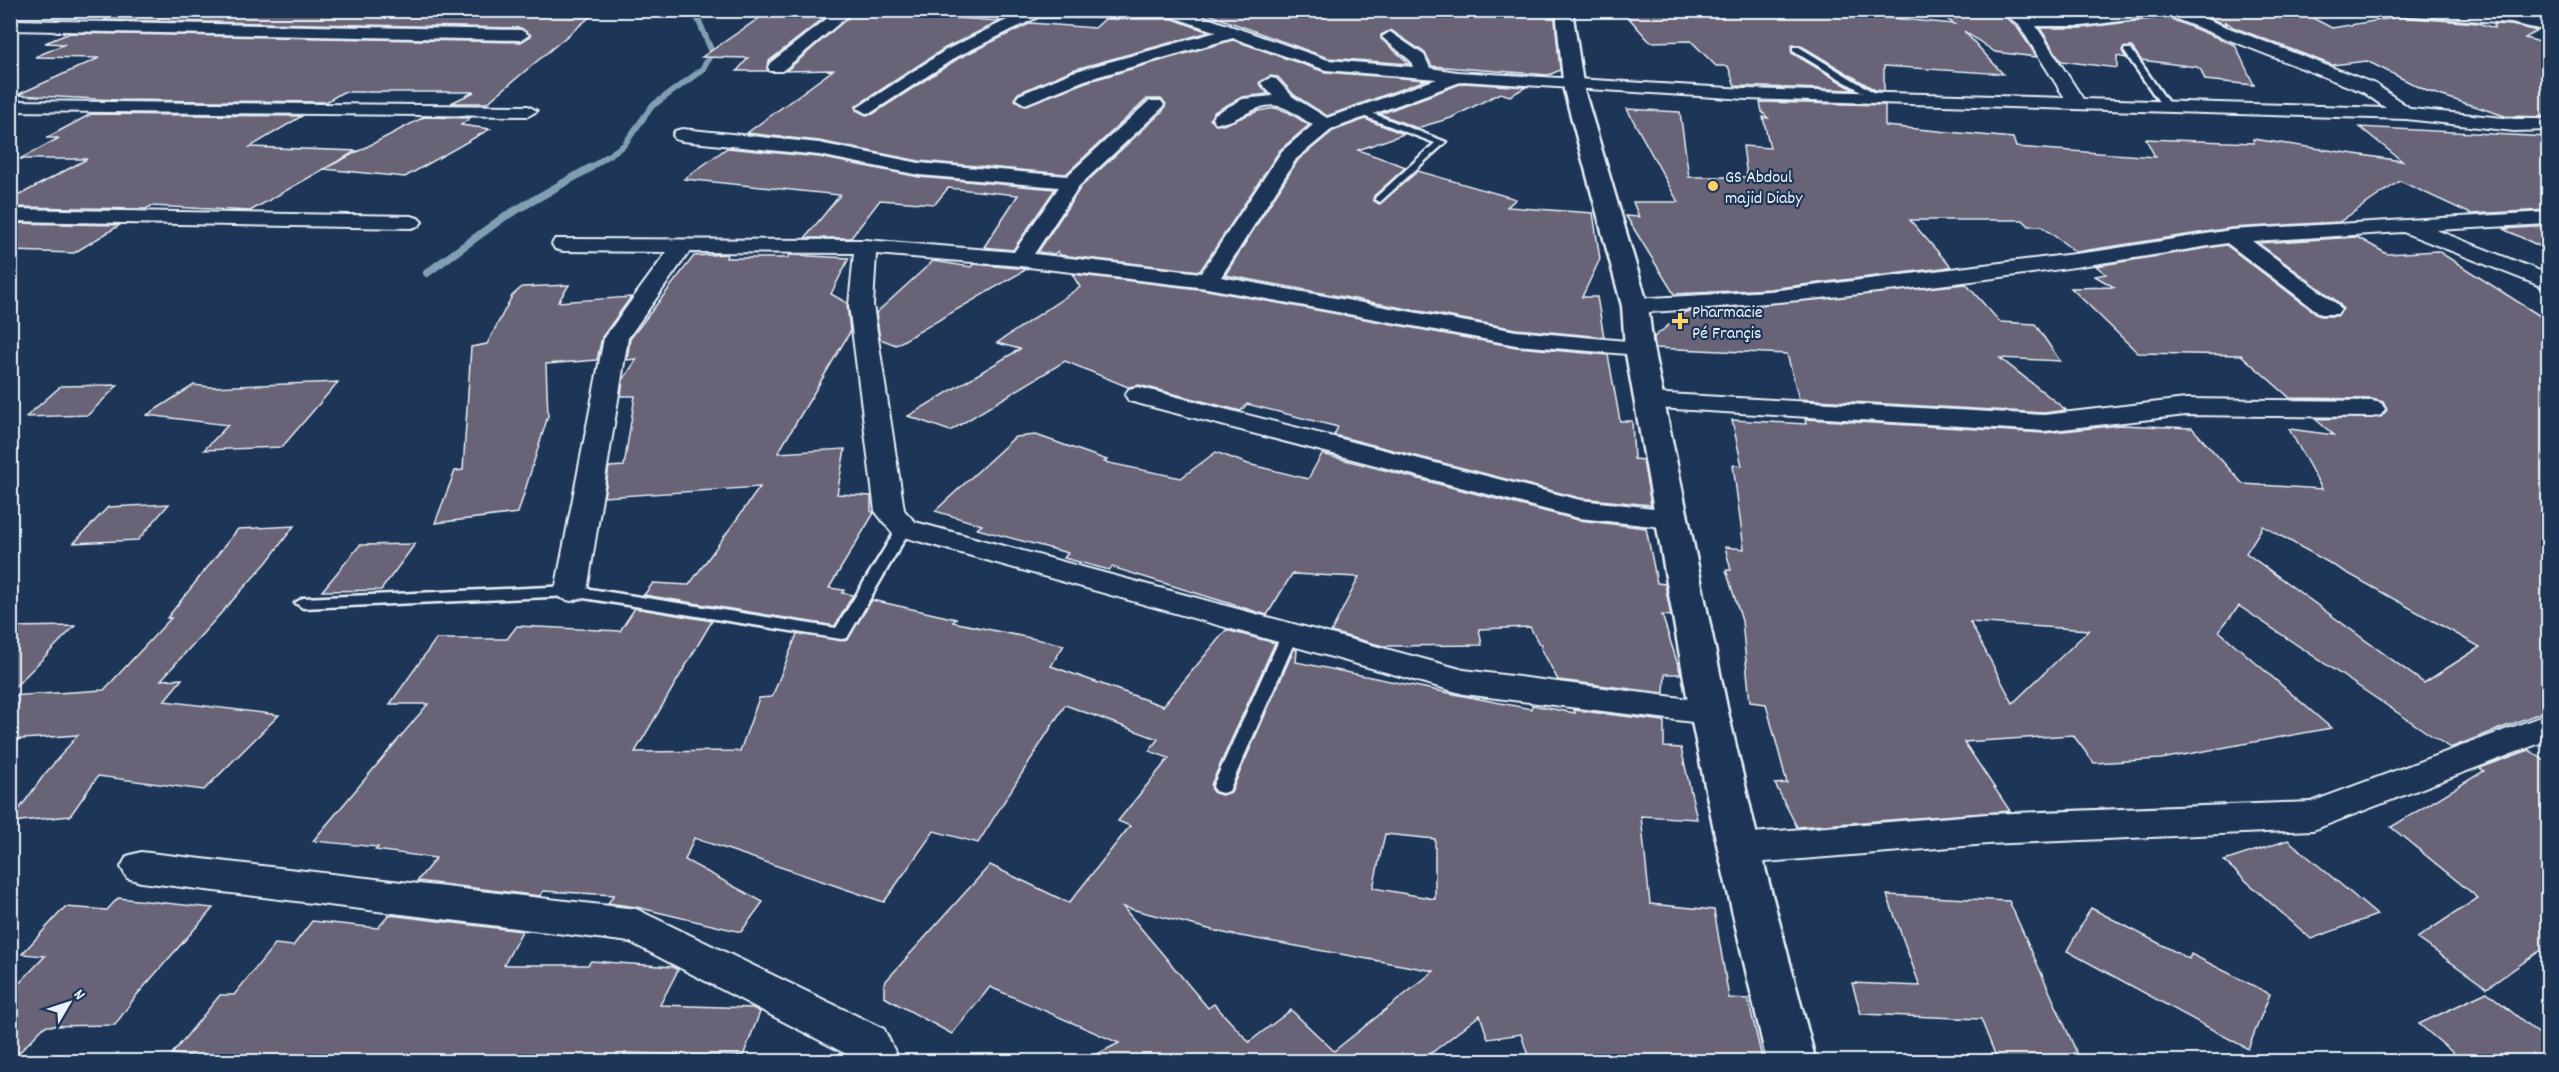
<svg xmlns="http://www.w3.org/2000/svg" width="2559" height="1072" viewBox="0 0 2559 1072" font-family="Dekko,sans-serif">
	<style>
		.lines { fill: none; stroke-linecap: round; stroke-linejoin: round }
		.stream-far1 { stroke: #819fb2; stroke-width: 6 }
		.stream { stroke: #819fb2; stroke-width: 8 }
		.building { fill: #686376; stroke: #e8f1f8; stroke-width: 1.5; fill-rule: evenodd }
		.lane-casing { stroke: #e8f1f8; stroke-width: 5 }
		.street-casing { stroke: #e8f1f8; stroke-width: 4 }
		.secondary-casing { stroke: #e8f1f8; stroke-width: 5 }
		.lane { fill: #1d3557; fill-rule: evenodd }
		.street { fill: #1d3557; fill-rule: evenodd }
		.secondary { fill: #1d3557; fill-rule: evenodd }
		.poi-dot { fill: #ffd166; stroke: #1d3557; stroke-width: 2 }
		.labels { text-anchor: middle; stroke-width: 4.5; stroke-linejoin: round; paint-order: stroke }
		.far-poi-label { font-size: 18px; fill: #e8f1f8; stroke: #1d3557; text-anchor: start }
	</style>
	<rect width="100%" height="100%" fill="#1d3557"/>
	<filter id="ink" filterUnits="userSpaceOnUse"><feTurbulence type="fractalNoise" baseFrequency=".0167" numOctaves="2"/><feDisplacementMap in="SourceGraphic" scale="12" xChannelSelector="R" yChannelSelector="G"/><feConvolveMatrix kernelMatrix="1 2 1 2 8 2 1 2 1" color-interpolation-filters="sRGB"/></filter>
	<g filter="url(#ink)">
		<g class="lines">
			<polyline class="stream-far1" points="587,170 624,145 652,106 702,70 712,52 696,14 698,10"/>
			<polyline class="stream" points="427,273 504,217 590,168"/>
		</g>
		<g class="building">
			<polygon points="126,10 487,10 597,11 487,103 451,103 474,92 343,92 326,102 117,100 17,95 99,58 35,57 65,44 45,43 70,33 521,42 531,36 521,28 104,20"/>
			<polygon points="771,10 834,10 769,61 767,71 737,71 748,58 702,57"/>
			<polygon points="857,10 888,10 885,13 1001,21 945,48 856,106 856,110 866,115 873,114 959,58 1031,23 1095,28 1105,19 1173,19 1209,32 1072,70 1018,93 1014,99 1024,106 1086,82 1233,40 1325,72 1426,80 1327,116 1294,95 1278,77 1270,76 1259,83 1268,94 1242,97 1214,112 1210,119 1215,124 1223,125 1258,111 1275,108 1288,112 1309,125 1280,150 1200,271 1060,255 1058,251 1054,254 1038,252 1081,187 1163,111 1166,104 1161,99 1147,99 1066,174 919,161 819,141 747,133 833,70 786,71"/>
			<polygon points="1197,10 1361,10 1361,13 1554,10 1560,70 1549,75 1432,66 1425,53 1391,30 1381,35 1381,39 1410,64 1328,58"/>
			<polygon points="1622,10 1804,10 1954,24 1934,10 2005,10 2004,16 2017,27 2037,57 1995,52 1964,31 2003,74 1884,66 1884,91 1875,90 1800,45 1793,45 1792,53 1854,90 1735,86 1728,66 1716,66 1691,41 1650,42"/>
			<polygon points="2022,10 2107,10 2029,15"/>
			<polygon points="2190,10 2297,10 2332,28 2398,17 2478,23 2494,28 2494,24 2511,25 2537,31 2525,38 2548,44 2548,117 2505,116 2427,91 2367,61 2332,65 2233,27 2225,21 2227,25"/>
			<polygon points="2508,10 2548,10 2548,19 2511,11"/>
			<polygon points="2166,17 2235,45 2254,85 2205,80 2201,70 2197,67 2141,60 2131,47 2122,50 2126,58 2117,56 2117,68 2061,61 2040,28 2082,28"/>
			<polygon points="1463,83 1526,87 1510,96 1500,93 1451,118 1417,128 1380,114"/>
			<polygon points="1760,102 1885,105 1885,126 2013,138 2016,147 2155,157 2146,139 2254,143 2253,139 2402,161 2360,127 2548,137 2548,210 2471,214 2400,181 2339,222 2231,228 2076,252 2041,226 2029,226 2023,220 1910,220 1951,267 1770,289 1674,294 1626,216 1639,217 1633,202 1678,202 1627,109 1680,112 1689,177 1747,177 1743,146 1770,148 1763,117 1768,118 1762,112"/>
			<polygon points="91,114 302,116 250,147 356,151 250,211 151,206 146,209 10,207 10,200 87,159 20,159 59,138 46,138"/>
			<polygon points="424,117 470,118 461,125 490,129 405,177 324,169"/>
			<polygon points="1365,119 1404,134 1358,150 1406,167 1374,196 1373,200 1379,204 1418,171 1516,199 1507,207 1593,213 1600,259 1582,297 1597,297 1604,337 1516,329 1225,275 1298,160 1333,131"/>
			<polygon points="727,148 819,157 919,177 1055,189 1013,250 984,247 1018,195 948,188 935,204 880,200 851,238 805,238 840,195 684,179"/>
			<polygon points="10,223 120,225 74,253 10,251"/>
			<polygon points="2548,226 2548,250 2503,229"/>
			<path d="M2357,237l30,17 51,-3 110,70v389l-98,38 -211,-142 -20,25 112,97 -170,31 -67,4 -21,-28 -109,7 46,69 -213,16 -22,-43 12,-1 -21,-79 -16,-2 -8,-81 -16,-51h5l-6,-23 19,2 -11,-84 9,1 -10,-46 74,4 -1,-5 239,14 77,-8 71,3 51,56 79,5 -33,-60 45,6 -19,-16 66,-2 6,-7 -4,-8 -11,-3 -82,-1 -49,-43 -103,-2 -67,-65 43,-1 -19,-11 11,-2 -10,-8 130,-21 94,71h17l6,-7 -5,-7 -80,-59zM2263,526l217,121 -56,36 -178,-130zM1970,622l119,8 -76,73z"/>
			<polygon points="727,254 726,258 787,258 790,255 849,258 831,294 847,303 850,332 778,453 845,449 837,494 871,496 871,511 874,513 829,588 844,590 842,593 853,595 835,626 644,595 653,583 689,585 760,487 604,497 609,467 624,466 635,396 621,396 623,380 637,359 627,360 630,339 694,256"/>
			<polygon points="933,261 971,267 973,264 1027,269 896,345 880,339 876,313"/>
			<polygon points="1072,274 1207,290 1516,347 1608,355 1620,421 1632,421 1634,459 1643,460 1651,505 1580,498 1334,435 1338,427 1247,404 1241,411 1139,385 1128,387 1065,361 950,431 908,416 1020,349 997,343 1080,287"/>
			<polygon points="1966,284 2000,322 2035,324 2060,361 2000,358 2066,410 2044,413 1799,399 1787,354 1655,348 1654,337 1685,312"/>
			<polygon points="569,285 558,302 631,297 602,337 597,360 546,364 548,416 518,513 435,523 455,471 463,470 471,347 487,344 512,296 522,287"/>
			<polygon points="338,382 282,447 204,450 228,425 147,415 194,385 210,387"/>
			<polygon points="118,385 88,415 26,417 61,386"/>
			<polygon points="1036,435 1107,460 1104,462 1181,478 1216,452 1248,464 1308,479 1322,454 1578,520 1646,528 1657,583 1665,584 1671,616 1662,615 1681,674 1665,674 1664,693 1558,680 1541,648 1542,644 1539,644 1530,627 1479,629 1482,645 1383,646 1331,632 1359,577 1292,574 1267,615 1112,567 1109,570 1064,558 1068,553 977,529 982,525 935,511 1015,437"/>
			<polygon points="169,504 138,540 74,543 108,507"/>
			<polygon points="294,526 267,562 161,680 182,679 164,701 279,715 204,790 98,776 70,816 10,822 44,775 78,735 10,740 10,696 104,690 171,618 167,618 238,529"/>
			<polygon points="415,544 381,590 322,591 360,545"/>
			<path d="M872,600l84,19 -3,3 111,23 -13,21 112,40 63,-76 49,13 -64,142 2,7 8,3 10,-3 63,-143 3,1 -1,12 168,34 67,13 1,-4 43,8 -1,-3 90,11v26l17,1 16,71 -56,-3 9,88 64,6 15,88 19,1 15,63h-233l-9,-28 -33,5 -8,-24 -60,47h-338l37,-19 -129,-56 -38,47 -68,-37v-14l106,-118 79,38 61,-77 -12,-5 51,-63 -20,-7 9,-12 -93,-34 -87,138 -44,-12 -50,71 -190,-64 -9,22 78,42 -22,30 -105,-25 -28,-4 6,-8 -71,-4 -3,5 -123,-15 19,-23 -61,-8 3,-3 -65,-6 115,-137h-38l46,-65h71l10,-13 103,5 15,-23 77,13 -77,131 105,-1 19,-53 13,-1 25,-63 50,6zM1385,834l50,5v60l-62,-11zM1123,907l101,26 210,38 -100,80 -43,-41 -42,32 -35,-38 -6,4z"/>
			<polygon points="75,626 10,692 10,627"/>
			<polygon points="2529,750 2548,763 2548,945 2487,988 2417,938 2478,898 2391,827 2484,771 2480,768"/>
			<polygon points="2288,840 2377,915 2311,939 2224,861"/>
			<polygon points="1887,895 2009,901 2081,1062 1998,1062 1981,1019 1861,1014 1852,983 1920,986"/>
			<polygon points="118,898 213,908 135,997 115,1025 45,1026 10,1062 10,993 45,956 22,954 65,907 107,910"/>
			<polygon points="2091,908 2189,959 2191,954 2270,994 2248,1049 2067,951"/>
			<polygon points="389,915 522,931 504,965 588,965 591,961 673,967 678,970 660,1005 753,1008 760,1012 743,1056 625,1053 621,1062 251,1062 172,1054 220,995 234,995 275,944 293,946 312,921 378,928"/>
			<polygon points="2487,992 2548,1041 2548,1062 2464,1062 2419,1024"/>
		</g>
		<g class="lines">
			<g class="lane-casing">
				<g id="lane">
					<polygon points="1793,47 1799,47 1883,98 1876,100 1793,51"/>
					<polygon points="2125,49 2131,49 2171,107 2170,109 2164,109 2124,51"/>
					<polygon points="1361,109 1446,142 1380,202 1375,199 1376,197 1435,143 1358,114 1358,110"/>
					<polygon points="904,524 911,528 847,638 841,639 571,596 303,608 295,603 303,598 571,586 836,628 897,528"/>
					<polygon points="1290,629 1298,634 1231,786 1229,791 1222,793 1215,791 1213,786 1282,634"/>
				</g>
			</g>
			<g class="street-casing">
				<g id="street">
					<polygon points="838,10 855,10 782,71 770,71 768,67 770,63"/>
					<path d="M1014,10h181l-2,3 135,47 85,7 -2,-6 -29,-24 8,-5 34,23 6,13 27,4 289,17 319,9 -46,-73 -14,-11 3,-3h10l10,6 54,-1 46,-6h54l193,74 36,25 103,10h34v11l-34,1 -108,-12 -660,-20 -283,-18 -131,48 -36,30 -75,118 295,54 132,12 3,5 -3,5 -9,2 -123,-10 -309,-57 -187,-22 -144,-12 -3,51 31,205 11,12 549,148 257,33 5,9 -5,9 -12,3 -245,-30 -571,-160 -18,-23 -26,-206 5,-52 -165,-1 -61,86 -41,253 -5,7 -11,3 -11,-3 -5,-7 49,-253 63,-86 -104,-1 -8,-2 -3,-5 3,-5 310,1 149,12 45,-65 -140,-12 -100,-20 -137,-14 -7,-2 -2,-4 2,-4 7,-2 137,14 100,20 148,13 82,-75h12l3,4 -3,4 -82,77 -45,68 167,19 81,-122 31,-26c-9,-5 -18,-13 -28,-17 -26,-12 -49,19 -70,14l-3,-4 3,-4 28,-15 30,-3 -12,-13 9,-5 6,1 17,18 34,21 110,-39 -111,-9 -93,-32 -148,42 -60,24 -9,-5 3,-4 54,-23 144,-40 -44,-15h-135l-80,39 -86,56 -6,1 -9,-5 89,-58 71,-35zM2166,15l197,77 23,16 -303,-9 -47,-73h46z"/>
					<polygon points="2392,10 2471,10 2511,13 2548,21 2548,31 2511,23 2399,15"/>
					<polygon points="10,20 521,30 529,35 521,40 10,30"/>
					<polygon points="10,101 528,106 537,111 528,116 10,111"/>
					<polygon points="10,209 411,216 418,218 422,222 418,226 411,228 10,221"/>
					<path d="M2548,212v12l-112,6 112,44v15l-145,-57 -151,9 85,63 4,5 -4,5h-16l-94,-71c-196,33 -394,58 -592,70l-8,-2 -4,-5 4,-5 8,-2 135,-8 329,-40 132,-21z"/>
					<polygon points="1138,387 1580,500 1672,510 1682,513 1687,519 1682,525 1672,528 1579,518 1129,401 1125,395 1129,389"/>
					<polygon points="1649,393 2044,415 2186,399 2372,401 2381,403 2385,409 2381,415 2372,417 2186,415 2044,431 1640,407 1636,401 1640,395"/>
					<polygon points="2548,714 2548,740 2313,830 1988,844 1739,864 1725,860 1720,849 1725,838 1739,834 1988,814 2311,802"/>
					<polygon points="141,852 636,909 884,1029 900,1062 855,1062 852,1057 630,942 141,882 127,878 121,867 127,856"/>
				</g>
			</g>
			<g class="secondary-casing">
				<polygon id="secondary" points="1556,10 1572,10 1584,90 1648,306 1653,348 1728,712 1760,849 1816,1062 1767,1062 1718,849 1690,712 1625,348 1622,306 1564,90"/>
			</g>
			<use href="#lane" class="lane"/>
			<use href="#street" class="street"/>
			<use href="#secondary" class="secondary"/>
		</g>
	</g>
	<g class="poi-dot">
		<circle cx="1713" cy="186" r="6"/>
		<path d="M1677 312h6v6h6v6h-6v6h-6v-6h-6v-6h6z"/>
	</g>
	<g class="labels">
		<g class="far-poi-label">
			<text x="1725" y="182">GS Abdoul<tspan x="1725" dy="21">majid Diaby</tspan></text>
			<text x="1692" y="317">Pharmacie<tspan x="1692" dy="21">Pé Françis</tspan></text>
		</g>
	</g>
	<rect width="2559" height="1072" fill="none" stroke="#1d3557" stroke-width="36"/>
	<rect x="18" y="18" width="2523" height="1036" fill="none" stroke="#e8f1f8" stroke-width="2" filter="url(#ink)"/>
	<g transform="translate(69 1003) rotate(51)" stroke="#1d3557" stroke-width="4.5" paint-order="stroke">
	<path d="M0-4.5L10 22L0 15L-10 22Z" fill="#e8f1f8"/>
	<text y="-9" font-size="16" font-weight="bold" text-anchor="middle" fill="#e8f1f8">N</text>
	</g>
</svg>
